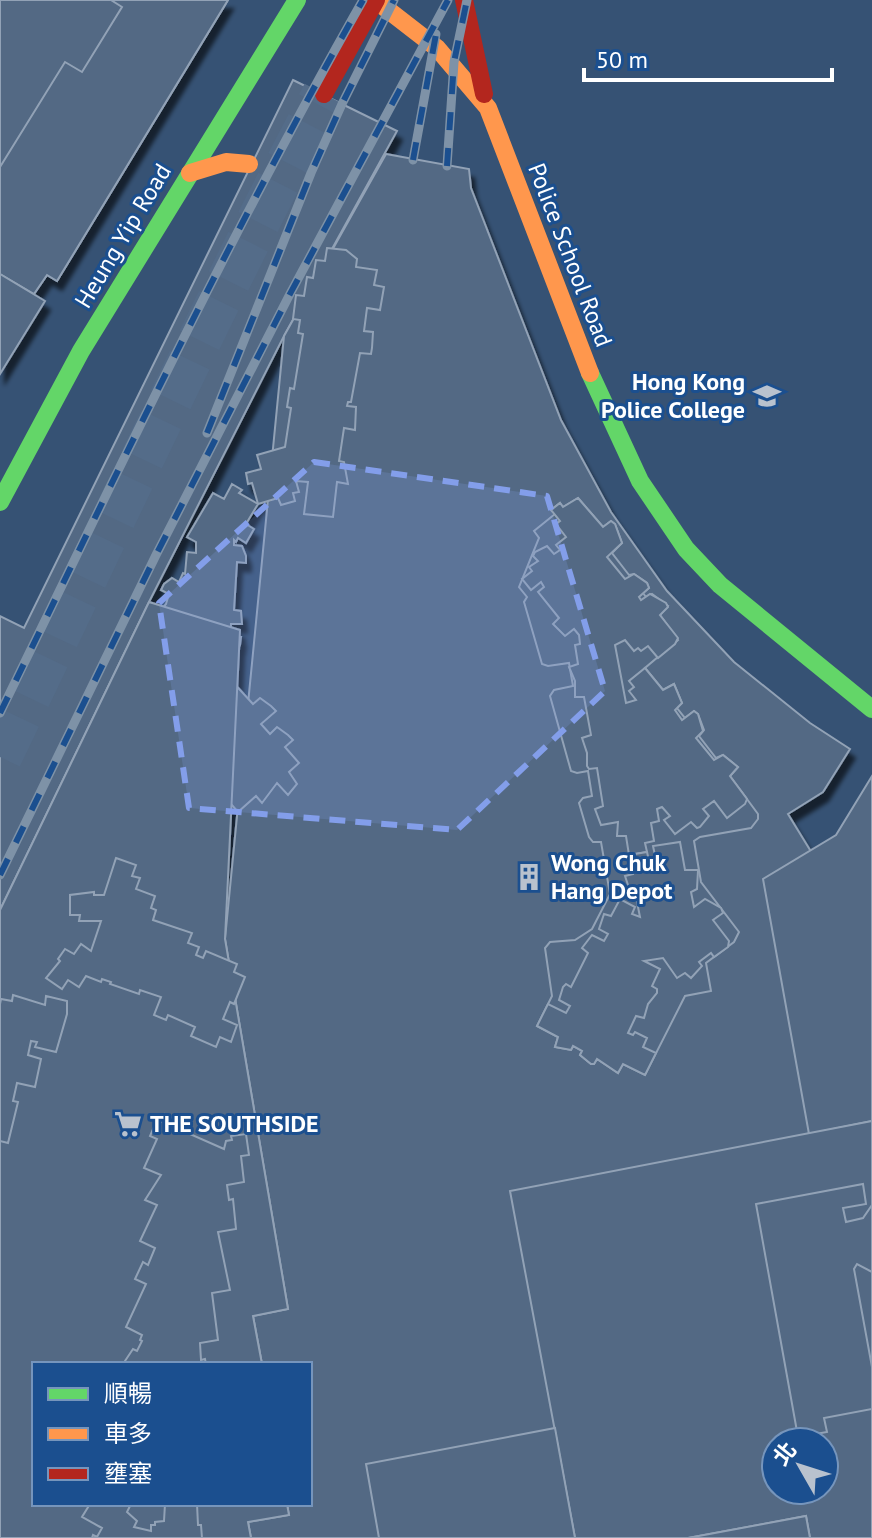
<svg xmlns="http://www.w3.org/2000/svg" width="872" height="1538" viewBox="0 0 872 1538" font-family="'PT Sans','Noto Sans TC',sans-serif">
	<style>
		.building { fill: #526984; stroke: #92a2b6; stroke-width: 2; fill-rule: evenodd; filter: url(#shadow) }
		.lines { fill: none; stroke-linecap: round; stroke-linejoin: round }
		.secondary-tunnel { stroke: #546c89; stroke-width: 44; stroke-dasharray: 44 22; stroke-linecap: butt }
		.fast { stroke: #63d668; stroke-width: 18 }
		.slow { stroke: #ff974d; stroke-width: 18 }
		.jam { stroke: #b3261e; stroke-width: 18 }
		.rail-casing { stroke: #7e92a7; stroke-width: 9 }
		.rail { stroke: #1b4f8f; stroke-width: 6; stroke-dasharray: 18; stroke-linecap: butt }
		.marked { fill: #839eea; fill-opacity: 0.2; stroke: #839eea; stroke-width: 6; stroke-dasharray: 16 10; stroke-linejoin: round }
		.labels { text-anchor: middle; stroke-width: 6; stroke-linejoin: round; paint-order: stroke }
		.street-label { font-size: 24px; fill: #fff; stroke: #1b4f8f }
		.poi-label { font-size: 24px; font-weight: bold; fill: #fff; stroke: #1b4f8f; text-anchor: start }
	</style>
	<defs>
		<filter id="shadow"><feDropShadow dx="5" dy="9" stdDeviation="2" flood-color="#0009"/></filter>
	</defs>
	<rect width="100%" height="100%" fill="#365274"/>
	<g class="building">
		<polygon points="0,0 228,0 57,281 47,275 34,294 0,274"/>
		<polygon points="111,0 228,0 57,281 47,275 34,294 0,274 0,167 65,62 82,72 122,7"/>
		<polygon points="293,80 397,131 284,336 149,602 0,910 0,616 24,628"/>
		<path d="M386,154l83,15 2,19 90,232 50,92 56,79 67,71 76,61 40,26 -27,43 -35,22 84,137v587h-621l-3,-16 41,-7 -2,-11h23v-140h-48l-9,-48 35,-7 -63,-370 59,-603zM776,1442h48v48h-48z"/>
		<polygon points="327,248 346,250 357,259 356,267 377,270 374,285 384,287 380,310 367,308 364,331 373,332 372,348 371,354 360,353 351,402 348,402 347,406 356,407 355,430 344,428 339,461 344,462 348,484 337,482 333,517 304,514 308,482 296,481 299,492 293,493 295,501 281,505 278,498 258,504 252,483 248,484 246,473 261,469 257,455 285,447 291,408 287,407 290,388 294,389 303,334 298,333 300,320 293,319 296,295 304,296 307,277 313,278 316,260 325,261"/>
		<polygon points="0,274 45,301 0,374"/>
		<polygon points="232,484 242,490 239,493 258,504 246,524 254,529 246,543 238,538 236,542 234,540 234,545 242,546 246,556 246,563 237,562 234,610 241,611 242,624 231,624 230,637 241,637 240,645 237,651 231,650 229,678 218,676 217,692 230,679 253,704 260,698 271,706 276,711 261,724 270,734 277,727 288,735 293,740 285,747 299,763 289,772 297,784 288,795 277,783 262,803 256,796 238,812 217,788 225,781 218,774 224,768 215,758 203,769 194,766 189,761 196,755 184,742 177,748 168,734 156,724 162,718 150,705 144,712 140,707 136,697 141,693 129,683 135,677 126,666 142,651 145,654 149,650 145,649 145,639 148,633 156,636 164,620 156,616 166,604 169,594 161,590 164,584 172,578 179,582 183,573 185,574 187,552 196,553 196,542 187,537 213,493 224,499"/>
		<polygon points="578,498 603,527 611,521 615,524 622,543 612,553 629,575 634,574 647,583 649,588 643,593 646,597 652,594 668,606 660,615 678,640 645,668 663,690 674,684 682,703 677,708 685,718 694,711 698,714 704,730 699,736 716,758 723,755 738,767 730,776 758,814 758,819 751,828 700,837 694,841 701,882 739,932 734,942 706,963 711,991 685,996 645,1075 623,1064 618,1073 597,1059 594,1064 591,1064 580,1055 582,1051 573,1046 571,1050 555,1047 558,1037 537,1026 552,996 545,948 550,942 575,940 592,929 610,894 601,842 593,842 589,837 579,803 583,798 592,796 588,771 577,773 571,771 550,696 554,690 573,686 569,663 548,666 542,664 524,602 527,597 519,587 539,538 534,531 555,514 551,510 560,503 563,507"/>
		<polygon points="578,498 603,527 611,521 615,524 622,543 607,557 625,579 634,574 647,583 649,588 639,597 641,600 650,594 666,603 668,607 660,615 678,638 675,644 658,658 648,646 641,651 638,648 634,651 625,640 615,645 626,703 636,700 629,691 634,687 629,681 645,668 663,690 674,684 682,703 675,710 682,720 694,711 698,714 703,731 696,738 714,760 723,755 738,767 730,776 747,799 745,804 727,818 714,801 703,809 709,816 700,827 697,828 691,822 675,834 664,820 670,816 662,807 657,809 659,821 651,823 654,841 645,843 647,852 629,855 626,836 617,836 618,822 601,825 595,809 603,806 597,768 589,769 587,766 587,753 582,738 591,735 584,697 575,697 575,681 569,667 578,664 575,645 580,644 579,635 574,629 565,636 553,624 559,618 538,592 544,587 541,582 531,590 522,579 532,571 529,567 538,561 533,556 535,552 547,546 554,554 560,550 556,545 566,537 556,524 560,521 551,510 560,503 563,507"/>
		<polygon points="149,602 240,630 225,939 288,1309 253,1316 262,1364 34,1364 34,1504 287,1504 289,1515 248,1522 251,1538 0,1538 0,910"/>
		<polygon points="872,776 872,1121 809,1134 763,879 836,835"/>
		<polygon points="680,842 685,870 698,870 697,889 691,892 694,907 705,899 721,908 723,913 713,920 729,941 728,947 714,957 711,953 699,962 702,966 691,978 685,973 677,978 663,958 644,961 660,969 652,986 657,989 657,993 648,1004 644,1018 636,1016 628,1033 633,1035 635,1032 647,1038 643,1047 656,1053 645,1075 623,1064 618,1073 597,1059 594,1064 591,1064 580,1055 582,1051 573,1046 571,1050 555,1047 558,1037 537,1026 548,1004 566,1013 570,1006 559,1000 563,987 566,984 571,987 588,953 582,948 592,935 604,941 608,934 599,929 604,914 611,916 620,899 635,907 632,914 640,917 636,897 642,897 641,890 630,891 625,876 633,874 629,855 647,852 649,861 656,860 653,846"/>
		<polygon points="116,858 136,865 132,876 140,878 136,889 155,896 151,908 156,910 153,920 192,933 188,943 199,947 196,955 203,958 206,951 237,964 234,972 245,977 234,1004 230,1002 223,1019 237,1025 231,1042 220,1037 216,1047 191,1036 195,1027 168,1015 166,1020 154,1015 161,997 140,990 139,994 110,984 111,982 102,979 101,982 86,976 79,987 68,980 62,989 46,978 60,961 58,959 65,949 74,954 81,944 91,951 101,921 79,921 80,915 70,915 70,895 94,892 94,895 104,895"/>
		<polygon points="13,995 45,1005 46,996 67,1001 67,1014 56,1052 35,1047 37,1042 31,1041 28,1055 41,1059 35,1087 17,1083 13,1101 18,1102 8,1143 0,1141 0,1004 1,999 12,1001"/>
		<polygon points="165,1114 176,1119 174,1123 184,1128 183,1131 224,1149 226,1141 232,1140 231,1136 246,1134 249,1155 241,1156 244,1182 227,1185 229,1200 233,1199 236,1229 218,1232 230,1290 212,1293 218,1340 200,1343 201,1360 205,1359 206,1364 123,1364 133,1349 137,1351 142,1341 140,1340 142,1335 126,1327 146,1284 135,1279 143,1262 148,1265 155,1248 140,1241 157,1205 145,1200 161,1175 144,1168 157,1139 150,1136 157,1120 161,1122"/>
		<path d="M872,1121v417h-62l-4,-22 -118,22h-113l-65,-347zM776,1442h48v48h-48z"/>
		<polygon points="863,1184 866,1204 843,1208 846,1222 863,1218 872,1205 872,1272 857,1264 854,1269 872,1367 872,1409 824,1418 827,1432 798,1437 756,1204"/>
		<polygon points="555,1428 575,1538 379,1538 366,1464"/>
		<polygon points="90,1504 131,1504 127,1512 137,1521 134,1527 151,1531 151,1525 155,1525 155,1522 164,1521 165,1504 197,1504 198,1525 201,1525 202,1538 92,1538 93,1535 97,1537 102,1528 82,1517"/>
		<polygon points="806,1516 810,1538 688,1538"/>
	</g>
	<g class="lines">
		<path class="secondary-tunnel" d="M0,757c107,-222 209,-446 324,-663"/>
		<g class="fast">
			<polyline points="590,373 640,481 686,549 720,585 872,709"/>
			<polyline points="0,502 81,351 297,0"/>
		</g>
		<g class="slow">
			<polyline points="375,0 437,48 488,108 590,373"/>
			<polyline points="190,173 226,162 249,164"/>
		</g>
		<g class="jam">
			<polyline points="464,0 484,94"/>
			<polyline points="324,94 376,0"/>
		</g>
		<g class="rail-casing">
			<g id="rail">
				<polyline points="413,160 436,34"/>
				<polyline points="447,166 454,62 467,0"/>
				<polyline points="207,433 311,173 342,104 394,0"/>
				<path d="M0,713c117,-240 231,-481 363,-713"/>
				<polyline points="0,875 156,555 291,292 448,0"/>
			</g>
		</g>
		<use href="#rail" class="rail"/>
	</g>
	<path class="marked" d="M314,462l233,34 58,195 -148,139 -268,-22 -30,-205z"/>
	<defs>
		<g id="university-bare" transform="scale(2.16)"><path d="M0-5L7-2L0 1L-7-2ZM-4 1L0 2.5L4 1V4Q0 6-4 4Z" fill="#b9c2ce" stroke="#1b4f8f" stroke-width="2.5" paint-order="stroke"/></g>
		<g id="building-bare" transform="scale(2.16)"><path d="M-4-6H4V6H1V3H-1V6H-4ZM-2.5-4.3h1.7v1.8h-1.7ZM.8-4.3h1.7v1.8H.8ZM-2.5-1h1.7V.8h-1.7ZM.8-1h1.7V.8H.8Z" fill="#b9c2ce" stroke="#1b4f8f" stroke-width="2.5" paint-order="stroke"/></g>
		<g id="supermarket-bare" transform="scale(2.16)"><path d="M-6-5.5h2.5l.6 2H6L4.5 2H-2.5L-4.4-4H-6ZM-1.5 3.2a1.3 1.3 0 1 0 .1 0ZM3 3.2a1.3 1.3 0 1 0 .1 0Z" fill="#b9c2ce" stroke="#1b4f8f" stroke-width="2.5" paint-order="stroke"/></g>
	</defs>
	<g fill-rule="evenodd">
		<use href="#university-bare" x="767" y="396"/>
		<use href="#building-bare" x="529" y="877"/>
		<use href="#supermarket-bare" x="128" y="1124"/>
	</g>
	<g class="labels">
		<g class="street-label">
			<text transform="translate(123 236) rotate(-59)" y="8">Heung Yip Road</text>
			<text transform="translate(570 255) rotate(69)" y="8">Police School Road</text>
		</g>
		<g class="poi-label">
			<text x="745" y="390" text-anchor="end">Hong Kong<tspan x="745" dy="28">Police College</tspan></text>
			<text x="551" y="871">Wong Chuk<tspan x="551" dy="28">Hang Depot</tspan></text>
			<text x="150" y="1132">THE SOUTHSIDE</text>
		</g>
	</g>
	<rect x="32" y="1362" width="280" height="144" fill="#1b4f8f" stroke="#7695bc" stroke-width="2"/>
	<rect x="48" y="1388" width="40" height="12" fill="#63d668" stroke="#7695bc" stroke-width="2"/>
	<text x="104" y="1402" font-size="24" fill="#ffffff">順暢</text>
	<rect x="48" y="1428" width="40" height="12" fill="#ff974d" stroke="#7695bc" stroke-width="2"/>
	<text x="104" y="1442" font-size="24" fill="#ffffff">車多</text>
	<rect x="48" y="1468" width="40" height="12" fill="#b3261e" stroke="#7695bc" stroke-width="2"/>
	<text x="104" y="1482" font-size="24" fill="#ffffff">壅塞</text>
	<g transform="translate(800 1466) rotate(309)"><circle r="38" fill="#1b4f8f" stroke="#7695bc" stroke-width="2"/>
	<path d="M0-6L14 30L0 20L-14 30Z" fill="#b9c2ce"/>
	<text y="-12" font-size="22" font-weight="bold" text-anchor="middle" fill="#ffffff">北</text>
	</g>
	<path d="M584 68v12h248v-12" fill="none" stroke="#ffffff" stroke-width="4"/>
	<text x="596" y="68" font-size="24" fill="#ffffff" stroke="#1b4f8f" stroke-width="6" paint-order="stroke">50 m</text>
</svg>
